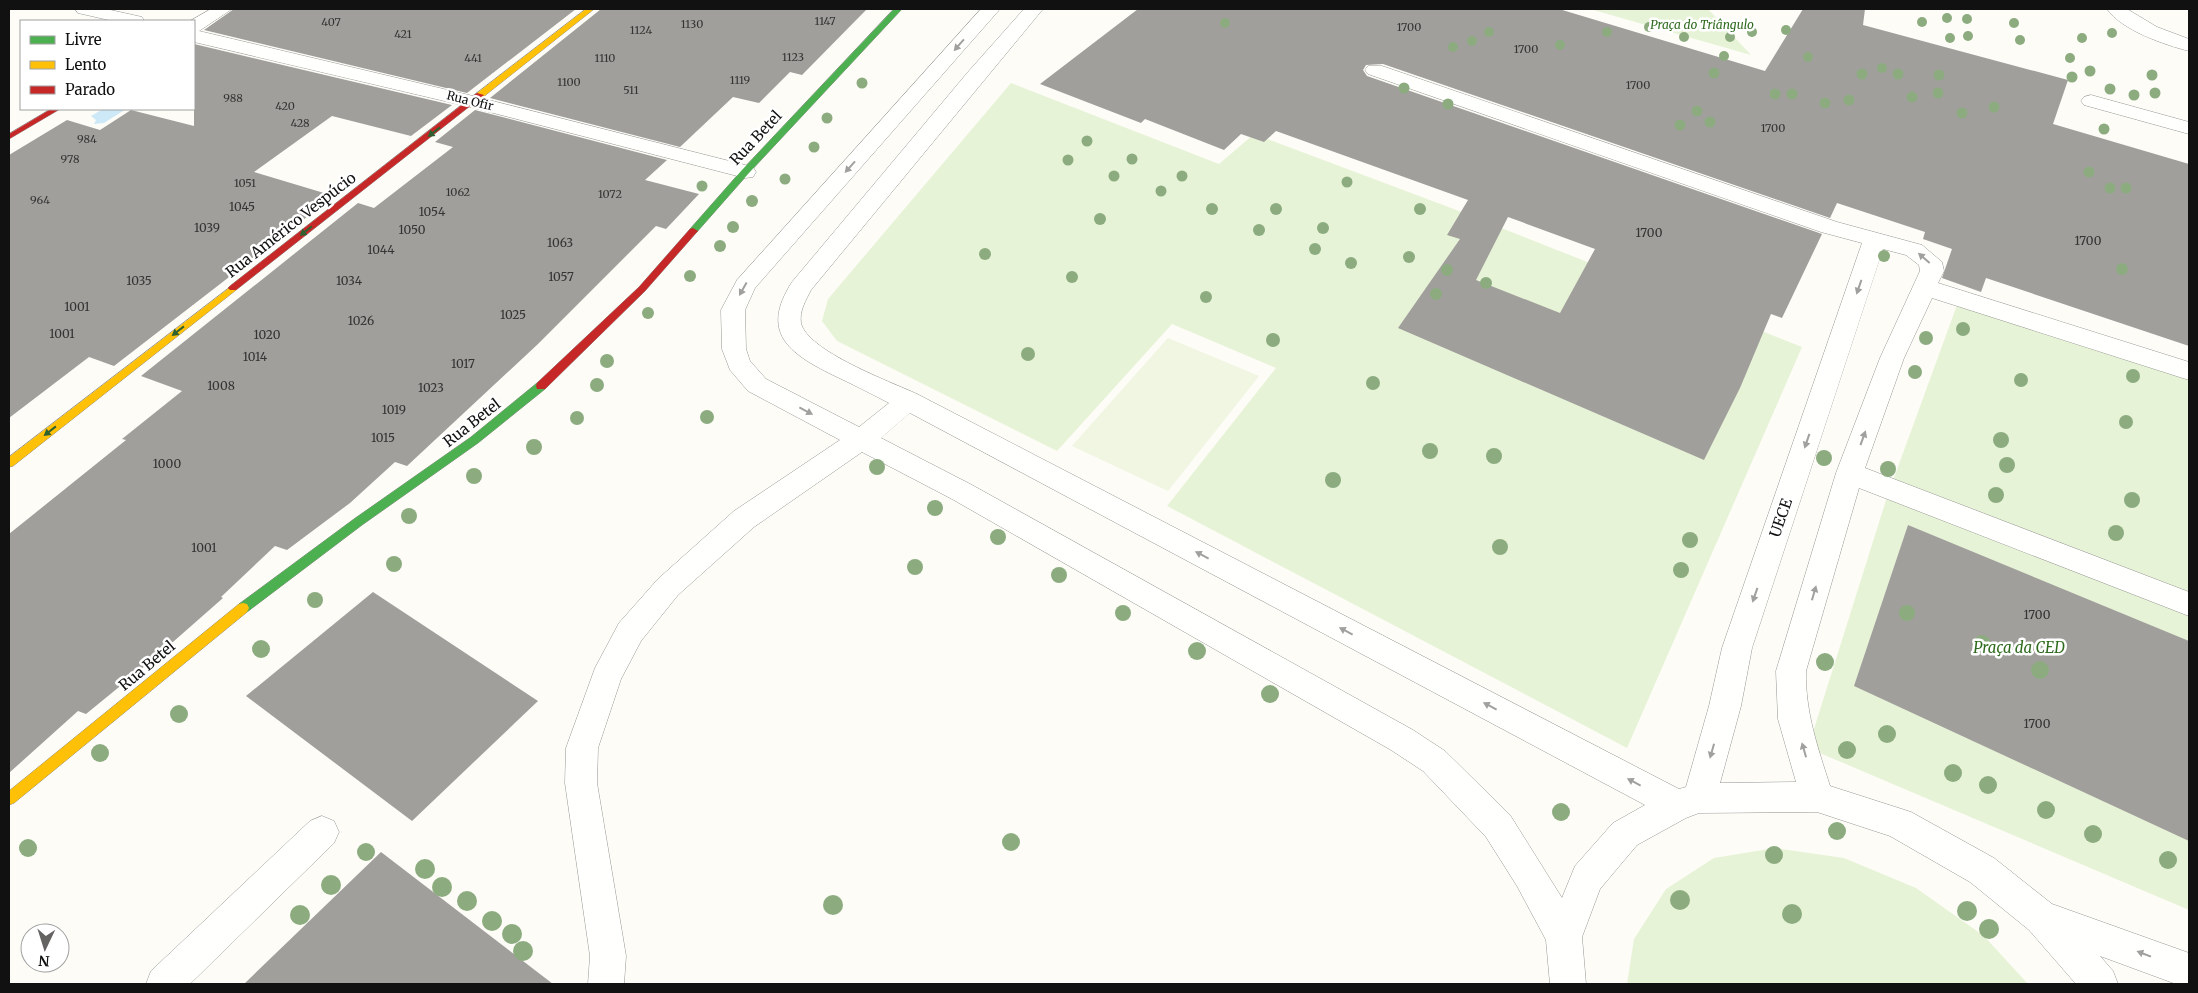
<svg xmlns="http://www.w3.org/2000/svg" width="2198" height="993" viewBox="0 0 2198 993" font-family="Merriweather,serif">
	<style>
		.green { fill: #e7f3d7 }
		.pitch { fill: #f0f6e1 }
		.water { fill: #cde8f7 }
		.building { fill: #a19f9c; fill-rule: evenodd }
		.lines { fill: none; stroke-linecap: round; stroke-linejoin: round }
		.lane-casing { stroke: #979795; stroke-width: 1 }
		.street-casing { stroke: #979795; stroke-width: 1 }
		.fast-casing { stroke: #8e8d8b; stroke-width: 1 }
		.slow-casing { stroke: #8e8d8b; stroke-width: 1 }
		.jam-casing { stroke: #8e8d8b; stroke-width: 1 }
		.lane { fill: #fffffe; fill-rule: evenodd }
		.street { fill: #fffffe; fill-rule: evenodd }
		.fast { fill: #4caf50; fill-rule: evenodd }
		.slow { fill: #ffc107; fill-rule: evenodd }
		.jam { fill: #c62828; fill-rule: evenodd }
		.tree { fill: #8cac80 }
		.oneway { fill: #a0a09f }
		.oneway2 { fill: #2e6030 }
		.labels { text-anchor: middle; stroke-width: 5; stroke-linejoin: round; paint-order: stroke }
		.far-number-label { font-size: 11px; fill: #353434 }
		.far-park-label { font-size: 12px; font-style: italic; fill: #2f6b1f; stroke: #fff }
		.far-street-label { font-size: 12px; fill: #111; stroke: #fff }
		.number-label { font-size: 12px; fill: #353434 }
		.street-label { font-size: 15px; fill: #111; stroke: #fff }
		.park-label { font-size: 15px; font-style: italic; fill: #2f6b1f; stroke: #fff }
	</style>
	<rect width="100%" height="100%" fill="#fdfcf7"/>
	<g class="green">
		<polygon points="1590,9 1708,9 1751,55"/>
		<polygon points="1011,83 1219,164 1254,134 1451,208 1802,347 1627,748 1167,506 1276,368 1172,324 1057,451 837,341 822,321 828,299"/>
		<polygon points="1961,294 2189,371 2189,910 1808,748 1887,497"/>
		<polygon points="1775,848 1844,858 1916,888 1984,936 2028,984 1627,984 1634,939 1666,889 1714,858"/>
	</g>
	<polygon class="pitch" points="1168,338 1259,376 1168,491 1072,446"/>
	<polygon class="water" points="103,109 126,109 104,123 94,124 96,120 91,116"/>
	<g class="building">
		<polygon points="234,9 576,9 467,93 204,30"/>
		<polygon points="601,9 867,9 802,75 790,72 759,103 733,97 680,147 490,98"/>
		<path d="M1138,9h421l206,62 38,-62h62l-2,16 205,55 -15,44 136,40v182l-203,-68 -5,14 -39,-14 10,-29 -29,-10 2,-7 -88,-29 -7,15 -447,-154 -17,1 -3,5 4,6 455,158 -40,84 -11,-4 -31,74 -36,72 -306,-132 62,-89 -13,-4 21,-35 -192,-69 -12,11 -23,-8 -17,16 -79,-31 -4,4 -101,-39zM1508,217l87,32 -35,64 -84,-33z"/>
		<polygon points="194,44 452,105 411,136 332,116 254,172 334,196 114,366 89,357 9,418 9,155 67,120 100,130 131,110 194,126"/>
		<polygon points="475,110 667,160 645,180 699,194 666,229 656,226 538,344 407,466 395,462 350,503 287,550 275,546 221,597 223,598 157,656 86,714 78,711 9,773 9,534 126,440 122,439 182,391 141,376 358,203 374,208 453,147 435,142"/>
		<polygon points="1908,525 2189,641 2189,841 1854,686"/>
		<polygon points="373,592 538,701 412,821 246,696"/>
		<polygon points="381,852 553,984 244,984"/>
	</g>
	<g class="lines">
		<g class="lane-casing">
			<g id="lane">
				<path d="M981,9h19l-245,279 -10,22 1,39 4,12 16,18 93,48 30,-24c-19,-10 -37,-19 -56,-28 -45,-22 -73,-43 -41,-93l176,-210 56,-63h19l-232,281c-5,10 -12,21 -10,33 6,28 90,59 116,71l762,395 7,-2 23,-81 13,-58 140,-405 -41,-11 -453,-158 -3,-4 3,-4h14l455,156 85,23 20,17 2,9 -6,12 251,79v18l-257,-82 -28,60 -39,110 324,124v24l-330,-128 -53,183c-1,41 12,77 24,115l81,26 83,46 58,46 137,49v31h-13l-76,-28 13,15 5,13h-42l-47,-54 -59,-48 -80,-46 -73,-24 -118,1 -13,5 -49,27 -37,44 -18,48 4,47h-36l-4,-44 -29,-54 -31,-49 -63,-66 -32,-21 -439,-251 -90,-47 -108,75 -76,68 -37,46 -20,38 -23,69 -1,35 29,173 -2,28h-36l2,-28 -25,-173 1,-35 29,-80 24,-45 39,-44 76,-68 106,-71 -92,-49 -18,-21 -8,-21 -1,-39 16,-30zM1883,249l23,6 13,10 1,6 -40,87 -44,115 -60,198 2,48 18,63 -76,1 21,-77 11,-58zM910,413l735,392 -32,18 -38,43 -13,32 -52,-83 -65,-64 -32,-21 -441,-245 -91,-47z"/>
				<path d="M2107,9h20l30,18 32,12v12c-24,-6 -68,-21 -82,-42z"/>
				<polygon points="2091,95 2189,122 2189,134 2084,105 2081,101 2084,97"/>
				<polygon points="322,816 334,821 339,832 334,843 190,984 146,984 151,971 310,821"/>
			</g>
		</g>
		<g class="street-casing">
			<g id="street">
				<polygon points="75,9 106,9 142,17 144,21 113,21 78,13"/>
				<polygon points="211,9 232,9 199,31 473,96 753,167 756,172 753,177 745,178 470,107 194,42 194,21 190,21"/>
			</g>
		</g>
		<g class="fast-casing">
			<g id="fast">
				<polygon points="894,9 902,9 748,174 696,233 690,233 690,229 742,170"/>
				<polygon points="541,382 546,386 545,389 478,443 362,525 247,612 243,613 239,612 237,608 239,604 354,519 471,437 537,383"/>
			</g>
		</g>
		<g class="slow-casing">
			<g id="slow">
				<polygon points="586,9 594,9 483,97 477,97 477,93"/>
				<polygon points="233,285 238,288 236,290 13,466 9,467 9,457"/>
				<polygon points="243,603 247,604 249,608 247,612 14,803 9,805 9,791 239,604"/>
			</g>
		</g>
		<g class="jam-casing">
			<g id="jam">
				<polygon points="477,93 484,95 236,290 230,290 228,288 230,286"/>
				<polygon points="51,109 60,109 9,139 9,134"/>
				<polygon points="693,228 698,231 696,233 645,291 545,389 537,389 536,386 537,383 639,287 690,229"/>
			</g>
		</g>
		<use href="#lane" class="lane"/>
		<use href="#street" class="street"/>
		<use href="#fast" class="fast"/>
		<use href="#slow" class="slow"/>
		<use href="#jam" class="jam"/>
	</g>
	<g class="tree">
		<circle cx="1947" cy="18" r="5"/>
		<circle cx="1967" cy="19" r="5"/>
		<circle cx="1922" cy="22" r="5"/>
		<circle cx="1225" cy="23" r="5"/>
		<circle cx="2014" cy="23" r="5"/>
		<circle cx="1649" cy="27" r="5"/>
		<circle cx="1786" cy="30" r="5"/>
		<circle cx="1489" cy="32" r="5"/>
		<circle cx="1607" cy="32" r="5"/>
		<circle cx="1752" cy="32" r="5"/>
		<circle cx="2112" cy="33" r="5"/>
		<circle cx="1968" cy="36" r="5"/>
		<circle cx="1684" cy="37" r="5"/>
		<circle cx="1730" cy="37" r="5"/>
		<circle cx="1950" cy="38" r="5"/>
		<circle cx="2082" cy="38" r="5"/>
		<circle cx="2020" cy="40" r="5"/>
		<circle cx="1472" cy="41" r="5"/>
		<circle cx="1560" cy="45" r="5"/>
		<circle cx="1453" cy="47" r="5"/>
		<circle cx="1724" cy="56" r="5"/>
		<circle cx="1808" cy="57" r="5"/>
		<circle cx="2070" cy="58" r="5"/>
		<circle cx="1882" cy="68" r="5"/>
		<circle cx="2090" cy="71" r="5.5"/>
		<circle cx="1714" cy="73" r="5.5"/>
		<circle cx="1862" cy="74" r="5.5"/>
		<circle cx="1898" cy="74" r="5.5"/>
		<circle cx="1939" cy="75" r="5.5"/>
		<circle cx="2152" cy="75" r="5.5"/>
		<circle cx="2072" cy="77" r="5.5"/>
		<circle cx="862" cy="83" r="5.5"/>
		<circle cx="1404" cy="88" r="5.5"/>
		<circle cx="2110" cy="89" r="5.5"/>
		<circle cx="1938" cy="93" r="5.5"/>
		<circle cx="2155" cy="93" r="5.5"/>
		<circle cx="1775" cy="94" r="5.5"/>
		<circle cx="1792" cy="94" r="5.5"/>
		<circle cx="2134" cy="95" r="5.5"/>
		<circle cx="1912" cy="97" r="5.5"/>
		<circle cx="1849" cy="100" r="5.5"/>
		<circle cx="1825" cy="103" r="5.5"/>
		<circle cx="1448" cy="104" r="5.5"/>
		<circle cx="1994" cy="107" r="5.5"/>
		<circle cx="1697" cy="111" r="5.5"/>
		<circle cx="1962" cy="113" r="5.5"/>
		<circle cx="827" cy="118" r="5.5"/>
		<circle cx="1710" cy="122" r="5.5"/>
		<circle cx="1680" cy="125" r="5.5"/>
		<circle cx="2104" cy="129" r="5.5"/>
		<circle cx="1087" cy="141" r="5.5"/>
		<circle cx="814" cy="147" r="5.5"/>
		<circle cx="1132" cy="159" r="5.5"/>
		<circle cx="1068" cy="160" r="5.5"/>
		<circle cx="2089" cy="172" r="5.5"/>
		<circle cx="1114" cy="176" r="5.5"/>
		<circle cx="1182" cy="176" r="5.5"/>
		<circle cx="785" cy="179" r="5.5"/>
		<circle cx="1347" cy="182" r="5.5"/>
		<circle cx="702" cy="186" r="5.5"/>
		<circle cx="2110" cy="188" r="5.5"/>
		<circle cx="2126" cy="188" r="5.5"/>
		<circle cx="1161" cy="191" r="5.5"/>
		<circle cx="752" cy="201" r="6"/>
		<circle cx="1212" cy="209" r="6"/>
		<circle cx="1276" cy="209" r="6"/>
		<circle cx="1420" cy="209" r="6"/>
		<circle cx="1100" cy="219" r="6"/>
		<circle cx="733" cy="227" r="6"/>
		<circle cx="1323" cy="228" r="6"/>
		<circle cx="1259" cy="230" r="6"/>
		<circle cx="720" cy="246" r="6"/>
		<circle cx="1315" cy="249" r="6"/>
		<circle cx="985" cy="254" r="6"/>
		<circle cx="1884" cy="256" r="6"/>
		<circle cx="1409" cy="257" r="6"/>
		<circle cx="1351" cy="263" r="6"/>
		<circle cx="2122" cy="269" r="6"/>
		<circle cx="1447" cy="270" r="6"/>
		<circle cx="690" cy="276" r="6"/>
		<circle cx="1072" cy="277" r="6"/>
		<circle cx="1486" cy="283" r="6"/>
		<circle cx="1436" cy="294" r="6"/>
		<circle cx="1206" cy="297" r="6"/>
		<circle cx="648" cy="313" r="6"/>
		<circle cx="1963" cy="329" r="7"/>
		<circle cx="1926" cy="338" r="7"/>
		<circle cx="1273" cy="340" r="7"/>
		<circle cx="1028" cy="354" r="7"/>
		<circle cx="607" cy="361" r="7"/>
		<circle cx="1915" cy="372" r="7"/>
		<circle cx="2133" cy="376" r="7"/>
		<circle cx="2021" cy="380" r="7"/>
		<circle cx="1373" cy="383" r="7"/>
		<circle cx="597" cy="385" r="7"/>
		<circle cx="707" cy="417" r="7"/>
		<circle cx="577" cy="418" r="7"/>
		<circle cx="2126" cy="422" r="7"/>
		<circle cx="2001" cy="440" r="8"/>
		<circle cx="534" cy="447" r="8"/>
		<circle cx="1430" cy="451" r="8"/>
		<circle cx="1494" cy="456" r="8"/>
		<circle cx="1824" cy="458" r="8"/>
		<circle cx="2007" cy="465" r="8"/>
		<circle cx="877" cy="467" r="8"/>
		<circle cx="1888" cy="469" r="8"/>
		<circle cx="474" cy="476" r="8"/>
		<circle cx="1333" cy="480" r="8"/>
		<circle cx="1996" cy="495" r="8"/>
		<circle cx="2132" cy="500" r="8"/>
		<circle cx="935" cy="508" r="8"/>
		<circle cx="409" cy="516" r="8"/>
		<circle cx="2116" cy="533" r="8"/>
		<circle cx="998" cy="537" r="8"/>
		<circle cx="1690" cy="540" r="8"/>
		<circle cx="1500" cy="547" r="8"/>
		<circle cx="394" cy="564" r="8"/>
		<circle cx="915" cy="567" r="8"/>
		<circle cx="1681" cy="570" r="8"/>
		<circle cx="1059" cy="575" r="8"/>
		<circle cx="315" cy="600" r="8"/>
		<circle cx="1123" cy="613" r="8"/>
		<circle cx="1907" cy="613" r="8"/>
		<circle cx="1982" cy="644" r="9"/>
		<circle cx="261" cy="649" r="9"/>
		<circle cx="1197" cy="651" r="9"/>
		<circle cx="1825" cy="662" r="9"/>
		<circle cx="2040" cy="670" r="9"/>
		<circle cx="1270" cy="694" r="9"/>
		<circle cx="179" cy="714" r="9"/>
		<circle cx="1887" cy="734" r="9"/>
		<circle cx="1847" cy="750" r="9"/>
		<circle cx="100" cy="753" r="9"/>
		<circle cx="1953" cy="773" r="9"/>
		<circle cx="1988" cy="785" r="9"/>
		<circle cx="2046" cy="810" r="9"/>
		<circle cx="1561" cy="812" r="9"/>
		<circle cx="1837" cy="831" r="9"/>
		<circle cx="2093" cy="834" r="9"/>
		<circle cx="1011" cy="842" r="9"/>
		<circle cx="28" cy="848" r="9"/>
		<circle cx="366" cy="852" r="9"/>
		<circle cx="1774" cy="855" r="9"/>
		<circle cx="2168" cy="860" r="9"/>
		<circle cx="425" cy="869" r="10"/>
		<circle cx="331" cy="885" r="10"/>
		<circle cx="442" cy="887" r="10"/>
		<circle cx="1680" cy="900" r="10"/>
		<circle cx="467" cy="901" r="10"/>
		<circle cx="833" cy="905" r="10"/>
		<circle cx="1967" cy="911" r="10"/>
		<circle cx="1792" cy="914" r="10"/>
		<circle cx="300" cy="915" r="10"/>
		<circle cx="492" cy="921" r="10"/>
		<circle cx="1989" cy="929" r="10"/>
		<circle cx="512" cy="934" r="10"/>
		<circle cx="523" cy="951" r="10"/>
	</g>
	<defs><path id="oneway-solid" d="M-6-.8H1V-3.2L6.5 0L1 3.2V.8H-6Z" transform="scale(1.25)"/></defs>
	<g class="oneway">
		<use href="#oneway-solid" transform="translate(959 45) rotate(131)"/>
		<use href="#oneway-solid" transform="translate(850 167) rotate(132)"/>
		<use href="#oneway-solid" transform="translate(1924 258) rotate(-139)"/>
		<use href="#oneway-solid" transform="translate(1859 287) rotate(109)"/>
		<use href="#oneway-solid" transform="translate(743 289) rotate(119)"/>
		<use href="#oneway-solid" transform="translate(806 411) rotate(28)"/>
		<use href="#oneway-solid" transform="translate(1863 438) rotate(-70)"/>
		<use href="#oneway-solid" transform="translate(1807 441) rotate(109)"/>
		<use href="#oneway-solid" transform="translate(1202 555) rotate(-152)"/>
		<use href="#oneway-solid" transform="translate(1814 593) rotate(-74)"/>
		<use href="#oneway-solid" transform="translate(1755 595) rotate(109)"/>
		<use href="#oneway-solid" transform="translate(1346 631) rotate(-152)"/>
		<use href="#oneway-solid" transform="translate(1490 706) rotate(-152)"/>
		<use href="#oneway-solid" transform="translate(1804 750) rotate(-106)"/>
		<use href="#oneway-solid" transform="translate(1712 751) rotate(106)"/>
		<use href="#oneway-solid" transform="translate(1634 782) rotate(-152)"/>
		<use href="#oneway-solid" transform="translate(2144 954) rotate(-159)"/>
	</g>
	<g class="oneway2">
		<use href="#oneway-solid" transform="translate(434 132) rotate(142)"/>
		<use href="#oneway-solid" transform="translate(306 231) rotate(142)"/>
		<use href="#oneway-solid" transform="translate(178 331) rotate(142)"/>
		<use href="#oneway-solid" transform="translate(50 431) rotate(142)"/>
	</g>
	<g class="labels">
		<g class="far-number-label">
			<text x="825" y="25">1147</text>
			<text x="331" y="26">407</text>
			<text x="692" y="28">1130</text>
			<text x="1409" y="31">1700</text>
			<text x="641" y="34">1124</text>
			<text x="403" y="38">421</text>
			<text x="1526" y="53">1700</text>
			<text x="793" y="61">1123</text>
			<text x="473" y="62">441</text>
			<text x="605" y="62">1110</text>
			<text x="740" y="84">1119</text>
			<text x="569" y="86">1100</text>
			<text x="1638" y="89">1700</text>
			<text x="631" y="94">511</text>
			<text x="233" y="102">988</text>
			<text x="285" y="110">420</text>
			<text x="300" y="127">428</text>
			<text x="1773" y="132">1700</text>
			<text x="87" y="143">984</text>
			<text x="70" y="163">978</text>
			<text x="245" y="187">1051</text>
			<text x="458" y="196">1062</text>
			<text x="610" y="198">1072</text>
			<text x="40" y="204">964</text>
		</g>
		<g class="far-park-label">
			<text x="1702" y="29">Praça do Triângulo</text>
		</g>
		<g class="far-street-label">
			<text transform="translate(470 101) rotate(14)" y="4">Rua Ofir</text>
		</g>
		<g class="number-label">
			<text x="242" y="211">1045</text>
			<text x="432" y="216">1054</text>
			<text x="207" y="232">1039</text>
			<text x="412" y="234">1050</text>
			<text x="1649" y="237">1700</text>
			<text x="2088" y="245">1700</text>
			<text x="560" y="247">1063</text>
			<text x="381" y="254">1044</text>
			<text x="561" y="281">1057</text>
			<text x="139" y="285">1035</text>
			<text x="349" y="285">1034</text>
			<text x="77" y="311">1001</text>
			<text x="513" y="319">1025</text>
			<text x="361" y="325">1026</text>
			<text x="62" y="338">1001</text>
			<text x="267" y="339">1020</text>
			<text x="255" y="361">1014</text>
			<text x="463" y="368">1017</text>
			<text x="221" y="390">1008</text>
			<text x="431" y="392">1023</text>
			<text x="394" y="414">1019</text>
			<text x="383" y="442">1015</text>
			<text x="167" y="468">1000</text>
			<text x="204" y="552">1001</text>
			<text x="2037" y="619">1700</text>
			<text x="2037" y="728">1700</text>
		</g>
		<g class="street-label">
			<text transform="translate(756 138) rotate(-47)" y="5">Rua Betel</text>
			<text transform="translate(291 225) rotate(-38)" y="5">Rua Américo Vespúcio</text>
			<text transform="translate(472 423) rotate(-38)" y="5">Rua Betel</text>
			<text transform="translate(1781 518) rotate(-71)" y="5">UECE</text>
			<text transform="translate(147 666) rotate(-40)" y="5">Rua Betel</text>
		</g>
		<g class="park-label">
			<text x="2019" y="653">Praça da CED</text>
		</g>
	</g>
	<rect width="2198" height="993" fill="none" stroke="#111111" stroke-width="20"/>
	<rect x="20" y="20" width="175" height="90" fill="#ffffff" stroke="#a0a0a0"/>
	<rect x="30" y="36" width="25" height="8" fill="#4caf50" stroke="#a0a0a0"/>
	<text x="65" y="45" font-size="15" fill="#111111">Livre</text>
	<rect x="30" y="61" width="25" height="8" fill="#ffc107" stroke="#a0a0a0"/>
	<text x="65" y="70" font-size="15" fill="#111111">Lento</text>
	<rect x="30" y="86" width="25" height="8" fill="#c62828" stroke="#a0a0a0"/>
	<text x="65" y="95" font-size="15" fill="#111111">Parado</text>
	<g transform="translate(45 948) rotate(184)"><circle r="24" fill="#ffffff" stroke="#a0a0a0"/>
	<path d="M0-4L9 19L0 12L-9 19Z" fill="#646362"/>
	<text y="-8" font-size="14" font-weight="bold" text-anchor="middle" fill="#111111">N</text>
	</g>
</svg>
